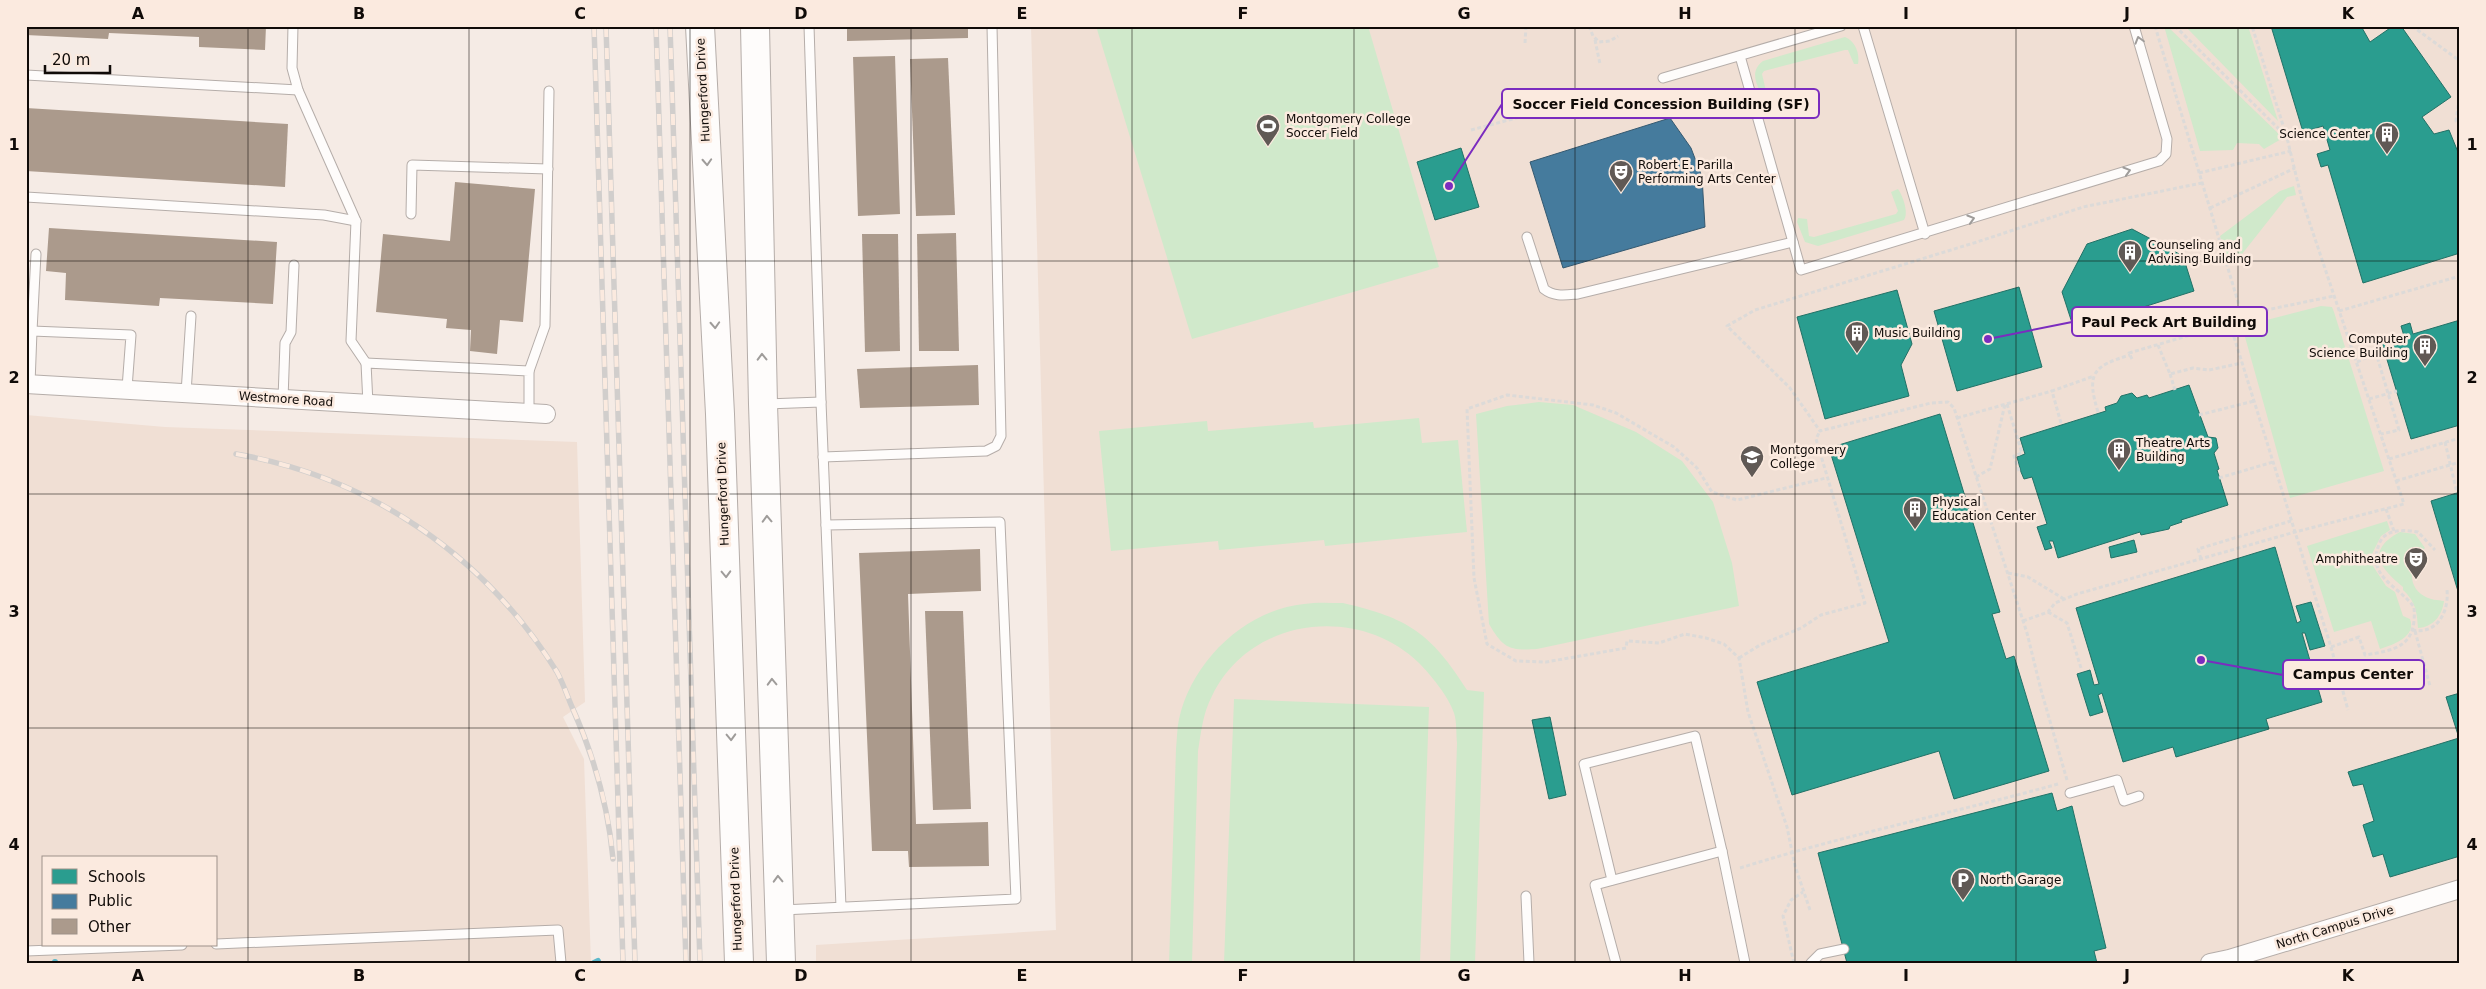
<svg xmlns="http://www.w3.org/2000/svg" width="2486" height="989" viewBox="0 0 2486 989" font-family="'DejaVu Sans',sans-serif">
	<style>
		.built { fill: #f0dfd4; fill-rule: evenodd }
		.green { fill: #d0e9cb }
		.schools { fill: #2a9d8f; stroke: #227166 }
		.public { fill: #457b9d; stroke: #355970 }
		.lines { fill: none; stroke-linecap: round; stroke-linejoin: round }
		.stream { stroke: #5cb8ca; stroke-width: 6 }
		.building { fill: #ab9a8c }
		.service-casing { stroke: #b5ada9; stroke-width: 11 }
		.minor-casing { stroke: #b5ada9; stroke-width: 20 }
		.primary-casing { stroke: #b5ada9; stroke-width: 30 }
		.path { stroke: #dcdad8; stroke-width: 3; stroke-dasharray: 4 2.5; stroke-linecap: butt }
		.service { stroke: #fefcfb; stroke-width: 9 }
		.minor { stroke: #fefcfb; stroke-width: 18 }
		.primary { stroke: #fefcfb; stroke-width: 28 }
		.rail-casing { stroke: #d1cecc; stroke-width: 5.5 }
		.rail { stroke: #fbeadf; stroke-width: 4; stroke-dasharray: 11; stroke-linecap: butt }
		.oneway { stroke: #9f9c9a }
		.grid { fill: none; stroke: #100b08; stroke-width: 1; stroke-opacity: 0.55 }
		.labels { text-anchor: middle; stroke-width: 5; stroke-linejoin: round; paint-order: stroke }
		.street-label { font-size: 12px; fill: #100b08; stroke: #fbeadf }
		.poi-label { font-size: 12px; fill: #100b08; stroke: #fbeadf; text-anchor: start }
		.leader { fill: none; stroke: #7b2cbf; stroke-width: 2 }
		.callout-dot { fill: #7b2cbf; stroke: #fbeadf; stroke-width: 2 }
		.callout { fill: #fbeadf; stroke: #7b2cbf; stroke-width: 2 }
		.callout-label { font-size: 14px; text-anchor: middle; font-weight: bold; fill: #100b08 }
		.neatline { fill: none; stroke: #100b08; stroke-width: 2 }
		.grid-label { font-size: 16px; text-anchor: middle; font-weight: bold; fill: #100b08 }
	</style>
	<rect width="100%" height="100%" fill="#f5ebe5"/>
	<g class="built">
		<polygon points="1031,26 2460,26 2460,963 816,963 816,945 1056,930"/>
		<path d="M26,415l139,12 412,15 8,260 -22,15 21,42 7,204h-565zM44,858h172v87h-172z"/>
	</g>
	<g class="green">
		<polygon points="1096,26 1368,26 1439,267 1192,339"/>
		<polygon points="2164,26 2167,26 2283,138 2264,149 2259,144 2237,143 2233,150 2200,151"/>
		<polygon points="2185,26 2248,26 2278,121"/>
		<path d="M1845,37c10,4 15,16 13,27h-4l-6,-14h-3l-81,21 -2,3 4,17h-6c-6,-11 -8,-22 3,-30z"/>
		<polygon points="2294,186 2296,195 2287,197 2235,263 2227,258 2220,236 2280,191"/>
		<path d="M1898,189c5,7 11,24 6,31l-86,26 -13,-4 -8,-20 1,-4 9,1 2,17 5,1 82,-23 2,-3 -7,-19z"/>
		<polygon points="2321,306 2332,307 2334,312 2384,471 2290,498 2245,337 2251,324"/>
		<path d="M1539,402l34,3 63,27 46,29 31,41 19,61 7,43 -202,43c-28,2 -34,-1 -48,-25l-13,-210 31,-8z"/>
		<polygon points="1419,418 1422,443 1458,440 1467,532 1325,546 1324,540 1219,550 1218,541 1111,551 1099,431 1207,421 1208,431 1313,422 1314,428"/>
		<path d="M2387,521l3,9 -9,6 -12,24 17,26 9,6 8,24 7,3c7,18 -18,26 -30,30l-9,-28 -37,11 -27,-86z"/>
		<path d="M2400,532l15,2 10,14c-14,12 -20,37 -1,48 6,4 14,4 20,5 -2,15 -11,26 -26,27 -1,-17 -3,-27 -15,-38v-3c-24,-20 -37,-37 -3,-55z"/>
		<path d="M1343,603c65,15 88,30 124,87l17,2 -9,271h-25l7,-220c-1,-9 0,-21 -3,-30 -5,-16 -24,-39 -35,-50 -61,-59 -169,-46 -207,33 -9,17 -11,36 -14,55l-6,212h-23l7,-214c1,-10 1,-21 3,-30 13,-58 66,-109 125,-115 13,-2 26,-1 39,-1z"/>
		<polygon points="1234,699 1429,707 1420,963 1224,963"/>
	</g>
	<g class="schools">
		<polygon points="2271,26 2361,26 2370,42 2393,26 2401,26 2451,97 2422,117 2434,134 2449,130 2460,157 2460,253 2363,283 2328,165 2321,167 2317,154 2330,150 2323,126 2303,132"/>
		<polygon points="1461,148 1479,207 1435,220 1417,162"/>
		<polygon points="2132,229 2183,256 2194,291 2074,329 2062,292 2087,244"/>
		<polygon points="2019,287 2042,367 1957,391 1934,311"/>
		<polygon points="1897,290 1912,344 1901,365 1909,396 1825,419 1797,317"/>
		<polygon points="2460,320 2460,425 2411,439 2382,343 2404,336 2401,326 2410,323 2413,334"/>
		<polygon points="2189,385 2208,437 2216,438 2218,448 2214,453 2219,469 2217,470 2228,505 2181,520 2182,522 2170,526 2169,529 2141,535 2140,532 2058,558 2053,541 2049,541 2052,548 2045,550 2037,527 2047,524 2032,477 2024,479 2021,472 2017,457 2025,454 2020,438 2106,411 2105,407 2117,403 2121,396 2132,393 2137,398 2147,395 2149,398"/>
		<polygon points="1940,414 2000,612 1992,614 2006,659 2014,656 2049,771 1954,799 1939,751 1792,795 1757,682 1889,642 1829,448"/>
		<polygon points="2460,492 2460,598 2431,501"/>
		<polygon points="2134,540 2137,552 2111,558 2109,547"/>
		<polygon points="2275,547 2297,623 2301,621 2296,606 2311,602 2325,646 2310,650 2305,633 2302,633 2322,702 2266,719 2269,729 2176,757 2173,747 2123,762 2102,693 2098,695 2103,712 2090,716 2077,674 2090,670 2094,685 2099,684 2076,608"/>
		<polygon points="2460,693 2460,856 2390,877 2383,854 2373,857 2363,825 2374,821 2363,784 2353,786 2348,772 2459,738 2446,697"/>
		<polygon points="1550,717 1566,795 1549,799 1532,720"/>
		<polygon points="2052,793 2057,811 2072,806 2106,948 2094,951 2097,963 1847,963 1818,853"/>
	</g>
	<polygon class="public" points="1670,118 1691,148 1702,177 1705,227 1563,268 1530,162"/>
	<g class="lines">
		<g class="stream">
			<polyline points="55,963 55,962"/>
			<polyline points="594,963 598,961"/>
		</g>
	</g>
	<g class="building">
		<polygon points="26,26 266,26 265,50 199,47 199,37 109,33 108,39 26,35"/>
		<polygon points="847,26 968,26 968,38 847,41"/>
		<polygon points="895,56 900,214 858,216 853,57"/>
		<polygon points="948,58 955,215 916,216 910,59"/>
		<polygon points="26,108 288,124 285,187 26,171"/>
		<polygon points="455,182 535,189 523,322 500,320 497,354 470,351 471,330 446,328 447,319 376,312 383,234 450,241"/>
		<polygon points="49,228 277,242 273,304 160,298 159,306 65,300 66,273 46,271"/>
		<polygon points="956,233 959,351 919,351 917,234"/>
		<polygon points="862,234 898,234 900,351 865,352"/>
		<polygon points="978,365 979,405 860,408 857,369"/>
		<polygon points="980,549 981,591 908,594 916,824 988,822 989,866 909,867 908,851 872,851 859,553"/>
		<polygon points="925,611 963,611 971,809 933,810"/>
	</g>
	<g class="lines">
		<g class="service-casing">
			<g id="service">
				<polyline points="293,26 292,68 298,90 356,221 351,341 366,363"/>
				<polyline points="809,26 821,402"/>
				<polyline points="1863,26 1925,234"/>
				<polyline points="1740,56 1801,270 2159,161 2166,154 2167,139 2134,26"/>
				<polyline points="26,75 298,90"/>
				<polyline points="1663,78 1841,26"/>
				<polyline points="26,197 324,215 356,221"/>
				<polyline points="411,214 412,165 548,169"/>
				<path d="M1527,237l17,52c10,8 21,6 34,5l215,-52"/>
				<polyline points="32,331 36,254"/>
				<polyline points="529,371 545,326 549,91"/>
				<polyline points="30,384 32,331 131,335 127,388"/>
				<polyline points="186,393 191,316"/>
				<polyline points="283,399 285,343 291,332 294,265"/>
				<polyline points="368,404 366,363 529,371 529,413"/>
				<polyline points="766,404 821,402 826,525"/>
				<polyline points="823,457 986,451 996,446 1001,436 992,26"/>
				<polyline points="2070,793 2117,780 2124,801 2139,796"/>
				<polyline points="1612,880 1584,764 1695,736 1722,851"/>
				<polyline points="1526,896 1529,963"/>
				<polyline points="782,910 1016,899 1000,522 826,525 841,907"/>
				<polyline points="216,944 558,930 561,963"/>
				<polyline points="26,951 182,945"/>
				<polyline points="1616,963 1595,885 1722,851 1745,963"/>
				<polyline points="1811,963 1820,954 1844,949"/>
			</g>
		</g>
		<g class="minor-casing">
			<g id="minor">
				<polyline points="26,384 546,414"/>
				<polyline points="2210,963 2229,959 2460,889"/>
			</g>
		</g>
		<g class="primary-casing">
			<g id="primary">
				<polyline points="700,26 720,414 739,963"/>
				<polyline points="755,26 763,404 781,963"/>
			</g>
		</g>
		<g class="path">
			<polyline points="1589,26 1593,36 1599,42 1610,41 1618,36"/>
			<polyline points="2155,26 2242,315 2234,337 2331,647 2348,710"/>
			<polyline points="2175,26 2287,137"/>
			<polyline points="2412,26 2460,61"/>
			<polyline points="1595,40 1600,64"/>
			<polyline points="1525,43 1526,26"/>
			<polyline points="2460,92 2456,121 2460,124"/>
			<polyline points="1471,130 1539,112"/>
			<polyline points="2199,173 2291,151"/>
			<polyline points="2210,208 2295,168"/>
			<polyline points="2339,311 2460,276"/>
			<polyline points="2158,345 2170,374 2193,368 2209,370 2242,363"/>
			<polyline points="2132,359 2129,353 2194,334 2242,315 2334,296"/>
			<polyline points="2357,362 2376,353 2399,430 2381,434"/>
			<polyline points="2170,374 2175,390"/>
			<polyline points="2369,399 2397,391"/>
			<polyline points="2007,404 2022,453 2014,456 2019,471 2021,470"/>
			<path d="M2098,412c-12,-39 -5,-46 32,-57"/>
			<polyline points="2199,415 2254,401"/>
			<polyline points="1957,418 2052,391"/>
			<polyline points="2061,423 2052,391 2094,376"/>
			<polyline points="2445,442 2457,493"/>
			<polyline points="2389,459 2460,438"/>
			<polyline points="1976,477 1990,469 2005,404"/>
			<polyline points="2219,478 2273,462"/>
			<polyline points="2396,481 2460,462"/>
			<polyline points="2386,509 2394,531"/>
			<polyline points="2201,559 2198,549 2291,521"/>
			<polyline points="2008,573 2028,577 2064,599"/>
			<polyline points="2048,612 2067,623 2081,668"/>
			<polyline points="2023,621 2048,612 2055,603 2077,594 2295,532 2404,504 2302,200 2287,138 2252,26"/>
			<path d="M2412,630c26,5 37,-19 35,-40"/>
			<polyline points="2415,631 2430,686"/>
			<path d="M2331,647l28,-10 6,18c32,-5 52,-9 49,-48 -17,-23 -49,-30 -34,-65 7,-14 26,-12 38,-10l17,18"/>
			<polyline points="1739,658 1760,645 1801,628 1821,615 1865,603 1816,439 1820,431"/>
			<polyline points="2067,780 2041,690 2027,633 1954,408 1948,402 1931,403 1820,431 1790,388 1727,326 1755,310 1977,242 2083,207 2202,183"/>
			<path d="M1740,868c105,-33 213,-55 318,-84"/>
			<polyline points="1810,910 1795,866 1787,827 1748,712 1739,658 1724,644 1706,638 1685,634 1659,643 1627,641 1626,648 1546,662 1516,661 1487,644 1474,578 1467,409 1507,395 1593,405 1616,413 1674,447 1697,468 1712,492 1737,500 1826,478"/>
			<polyline points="1794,963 1783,916 1791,900 1803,892"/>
		</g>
		<use href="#service" class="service"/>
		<use href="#minor" class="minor"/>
		<use href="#primary" class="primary"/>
		<g class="rail-casing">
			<g id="rail">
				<polyline points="594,26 623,963"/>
				<polyline points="606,26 635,963"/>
				<polyline points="656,26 686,963"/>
				<polyline points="670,26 700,963"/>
				<path d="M236,454c134,23 249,102 321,218 6,11 10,23 15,35 22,49 36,98 41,152"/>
			</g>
		</g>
		<use href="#rail" class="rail"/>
	</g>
	<defs><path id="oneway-chevron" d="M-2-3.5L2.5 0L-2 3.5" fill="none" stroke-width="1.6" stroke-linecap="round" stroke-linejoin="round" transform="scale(1.25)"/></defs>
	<g class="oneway">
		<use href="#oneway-chevron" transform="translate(2139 40) rotate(-106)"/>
		<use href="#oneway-chevron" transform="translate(707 162) rotate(87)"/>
		<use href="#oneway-chevron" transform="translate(2127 171) rotate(-17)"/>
		<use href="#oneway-chevron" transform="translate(1971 219) rotate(-17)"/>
		<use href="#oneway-chevron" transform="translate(715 325) rotate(87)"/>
		<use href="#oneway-chevron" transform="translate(762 357) rotate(-91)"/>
		<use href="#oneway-chevron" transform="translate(767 519) rotate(-92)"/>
		<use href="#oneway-chevron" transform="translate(726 574) rotate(88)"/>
		<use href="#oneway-chevron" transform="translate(772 682) rotate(-92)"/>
		<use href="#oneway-chevron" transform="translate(731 737) rotate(88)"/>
		<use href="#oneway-chevron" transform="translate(778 879) rotate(-92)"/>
	</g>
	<path class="grid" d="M248,26v937M469,26v937M690,26v937M911,26v937M1132,26v937M1354,26v937M1575,26v937M1795,26v937M2016,26v937M2238,26v937M26,261h2434M26,494h2434M26,728h2434"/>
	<defs>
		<g id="stadium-pin" transform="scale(1.25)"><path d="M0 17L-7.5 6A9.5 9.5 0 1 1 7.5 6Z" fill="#605955" stroke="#fbeadf"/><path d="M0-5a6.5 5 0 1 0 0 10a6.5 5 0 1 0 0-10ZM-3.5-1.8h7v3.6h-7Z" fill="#fff"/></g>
		<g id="building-pin" transform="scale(1.25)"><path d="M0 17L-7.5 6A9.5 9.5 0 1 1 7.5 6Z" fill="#605955" stroke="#fbeadf"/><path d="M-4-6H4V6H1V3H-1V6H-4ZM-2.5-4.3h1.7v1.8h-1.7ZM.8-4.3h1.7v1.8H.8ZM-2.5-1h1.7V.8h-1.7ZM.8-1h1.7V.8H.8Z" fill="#fff"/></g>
		<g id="theatre-pin" transform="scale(1.25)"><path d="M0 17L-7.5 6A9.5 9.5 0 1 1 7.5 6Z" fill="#605955" stroke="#fbeadf"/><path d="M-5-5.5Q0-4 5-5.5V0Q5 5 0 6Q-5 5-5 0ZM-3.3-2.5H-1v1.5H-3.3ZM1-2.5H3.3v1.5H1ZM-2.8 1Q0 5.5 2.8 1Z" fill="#fff"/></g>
		<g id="university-pin" transform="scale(1.25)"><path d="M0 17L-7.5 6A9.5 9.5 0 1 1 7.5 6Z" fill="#605955" stroke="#fbeadf"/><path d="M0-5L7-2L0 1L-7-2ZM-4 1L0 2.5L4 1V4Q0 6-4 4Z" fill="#fff"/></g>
		<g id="parking-pin" transform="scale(1.25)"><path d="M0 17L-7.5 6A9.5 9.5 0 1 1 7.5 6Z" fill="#605955" stroke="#fbeadf"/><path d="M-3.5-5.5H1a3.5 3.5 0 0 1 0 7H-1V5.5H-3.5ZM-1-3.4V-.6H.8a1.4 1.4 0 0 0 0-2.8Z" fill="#fff"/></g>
	</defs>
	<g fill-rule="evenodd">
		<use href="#stadium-pin" x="1268" y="126"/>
		<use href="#building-pin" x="2387" y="134"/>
		<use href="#theatre-pin" x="1621" y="172"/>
		<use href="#building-pin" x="2130" y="252"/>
		<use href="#building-pin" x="1857" y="333"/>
		<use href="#building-pin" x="2425" y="346"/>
		<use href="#building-pin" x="2119" y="450"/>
		<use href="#university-pin" x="1752" y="457"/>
		<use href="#building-pin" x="1915" y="509"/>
		<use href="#theatre-pin" x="2416" y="559"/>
		<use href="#parking-pin" x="1963" y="880"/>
	</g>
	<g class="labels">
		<g class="street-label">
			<text transform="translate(703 90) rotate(-93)" y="4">Hungerford Drive</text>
			<text transform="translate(286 399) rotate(4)" y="4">Westmore Road</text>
			<text transform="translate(723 494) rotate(-92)" y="4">Hungerford Drive</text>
			<text transform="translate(736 899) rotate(-92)" y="4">Hungerford Drive</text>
			<text transform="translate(2335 927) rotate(-17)" y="4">North Campus Drive</text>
		</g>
		<g class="poi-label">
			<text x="1286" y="123">Montgomery College<tspan x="1286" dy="14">Soccer Field</tspan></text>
			<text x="2370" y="138" text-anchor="end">Science Center</text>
			<text x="1638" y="169">Robert E. Parilla<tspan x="1638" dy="14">Performing Arts Center</tspan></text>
			<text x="2148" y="249">Counseling and<tspan x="2148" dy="14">Advising Building</tspan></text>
			<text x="1874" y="337">Music Building</text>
			<text x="2408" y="343" text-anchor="end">Computer<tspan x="2408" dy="14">Science Building</tspan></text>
			<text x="2136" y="447">Theatre Arts<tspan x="2136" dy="14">Building</tspan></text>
			<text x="1770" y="454">Montgomery<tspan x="1770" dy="14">College</tspan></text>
			<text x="1932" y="506">Physical<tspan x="1932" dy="14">Education Center</tspan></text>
			<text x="2398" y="563" text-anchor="end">Amphitheatre</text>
			<text x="1980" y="884">North Garage</text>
		</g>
	</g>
	<path class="leader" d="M1449 186L1502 104M1988 339L2072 322M2201 660L2283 675"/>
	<g class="callout-dot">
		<circle cx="1449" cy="186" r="5"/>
		<circle cx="1988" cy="339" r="5"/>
		<circle cx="2201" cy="660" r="5"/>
	</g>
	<g class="callout">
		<rect x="1502" y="89" width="317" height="29" rx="5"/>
		<rect x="2072" y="307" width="195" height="29" rx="5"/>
		<rect x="2283" y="660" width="141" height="29" rx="5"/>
	</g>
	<g class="callout-label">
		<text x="1661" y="109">Soccer Field Concession Building (SF)</text>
		<text x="2169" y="327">Paul Peck Art Building</text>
		<text x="2353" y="679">Campus Center</text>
	</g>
	<rect width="2486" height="989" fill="none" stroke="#fbeadf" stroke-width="55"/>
	<rect x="42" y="856" width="175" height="90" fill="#fbeadf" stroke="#9d9189"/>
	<rect x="52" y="869" width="25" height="15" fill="#2a9d8f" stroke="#9d9189"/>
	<text x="88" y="882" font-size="15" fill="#100b08">Schools</text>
	<rect x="52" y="894" width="25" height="15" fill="#457b9d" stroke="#9d9189"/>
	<text x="88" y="906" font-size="15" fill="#100b08">Public</text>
	<rect x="52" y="919" width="25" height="15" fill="#ab9a8c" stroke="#9d9189"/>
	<text x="88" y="932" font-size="15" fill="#100b08">Other</text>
	<path d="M45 65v8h65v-8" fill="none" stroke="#100b08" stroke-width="2.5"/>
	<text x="52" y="65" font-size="15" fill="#100b08" stroke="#fbeadf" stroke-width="4" paint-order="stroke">20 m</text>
	<rect x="28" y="28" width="2430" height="934" class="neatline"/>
	<g class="grid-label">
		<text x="138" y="19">A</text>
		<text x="359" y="19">B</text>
		<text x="580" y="19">C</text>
		<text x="801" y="19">D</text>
		<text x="1022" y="19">E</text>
		<text x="1243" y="19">F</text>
		<text x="1464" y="19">G</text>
		<text x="1685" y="19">H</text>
		<text x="1906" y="19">I</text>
		<text x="2127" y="19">J</text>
		<text x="2348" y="19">K</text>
		<text x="14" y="150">1</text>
		<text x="2472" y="150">1</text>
		<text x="14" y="383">2</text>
		<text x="2472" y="383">2</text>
		<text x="14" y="617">3</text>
		<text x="2472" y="617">3</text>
		<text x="14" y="850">4</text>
		<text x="2472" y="850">4</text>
		<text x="138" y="981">A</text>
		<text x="359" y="981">B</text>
		<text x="580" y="981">C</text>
		<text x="801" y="981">D</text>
		<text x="1022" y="981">E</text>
		<text x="1243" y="981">F</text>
		<text x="1464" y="981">G</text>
		<text x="1685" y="981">H</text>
		<text x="1906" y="981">I</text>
		<text x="2127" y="981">J</text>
		<text x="2348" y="981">K</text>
	</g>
</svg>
